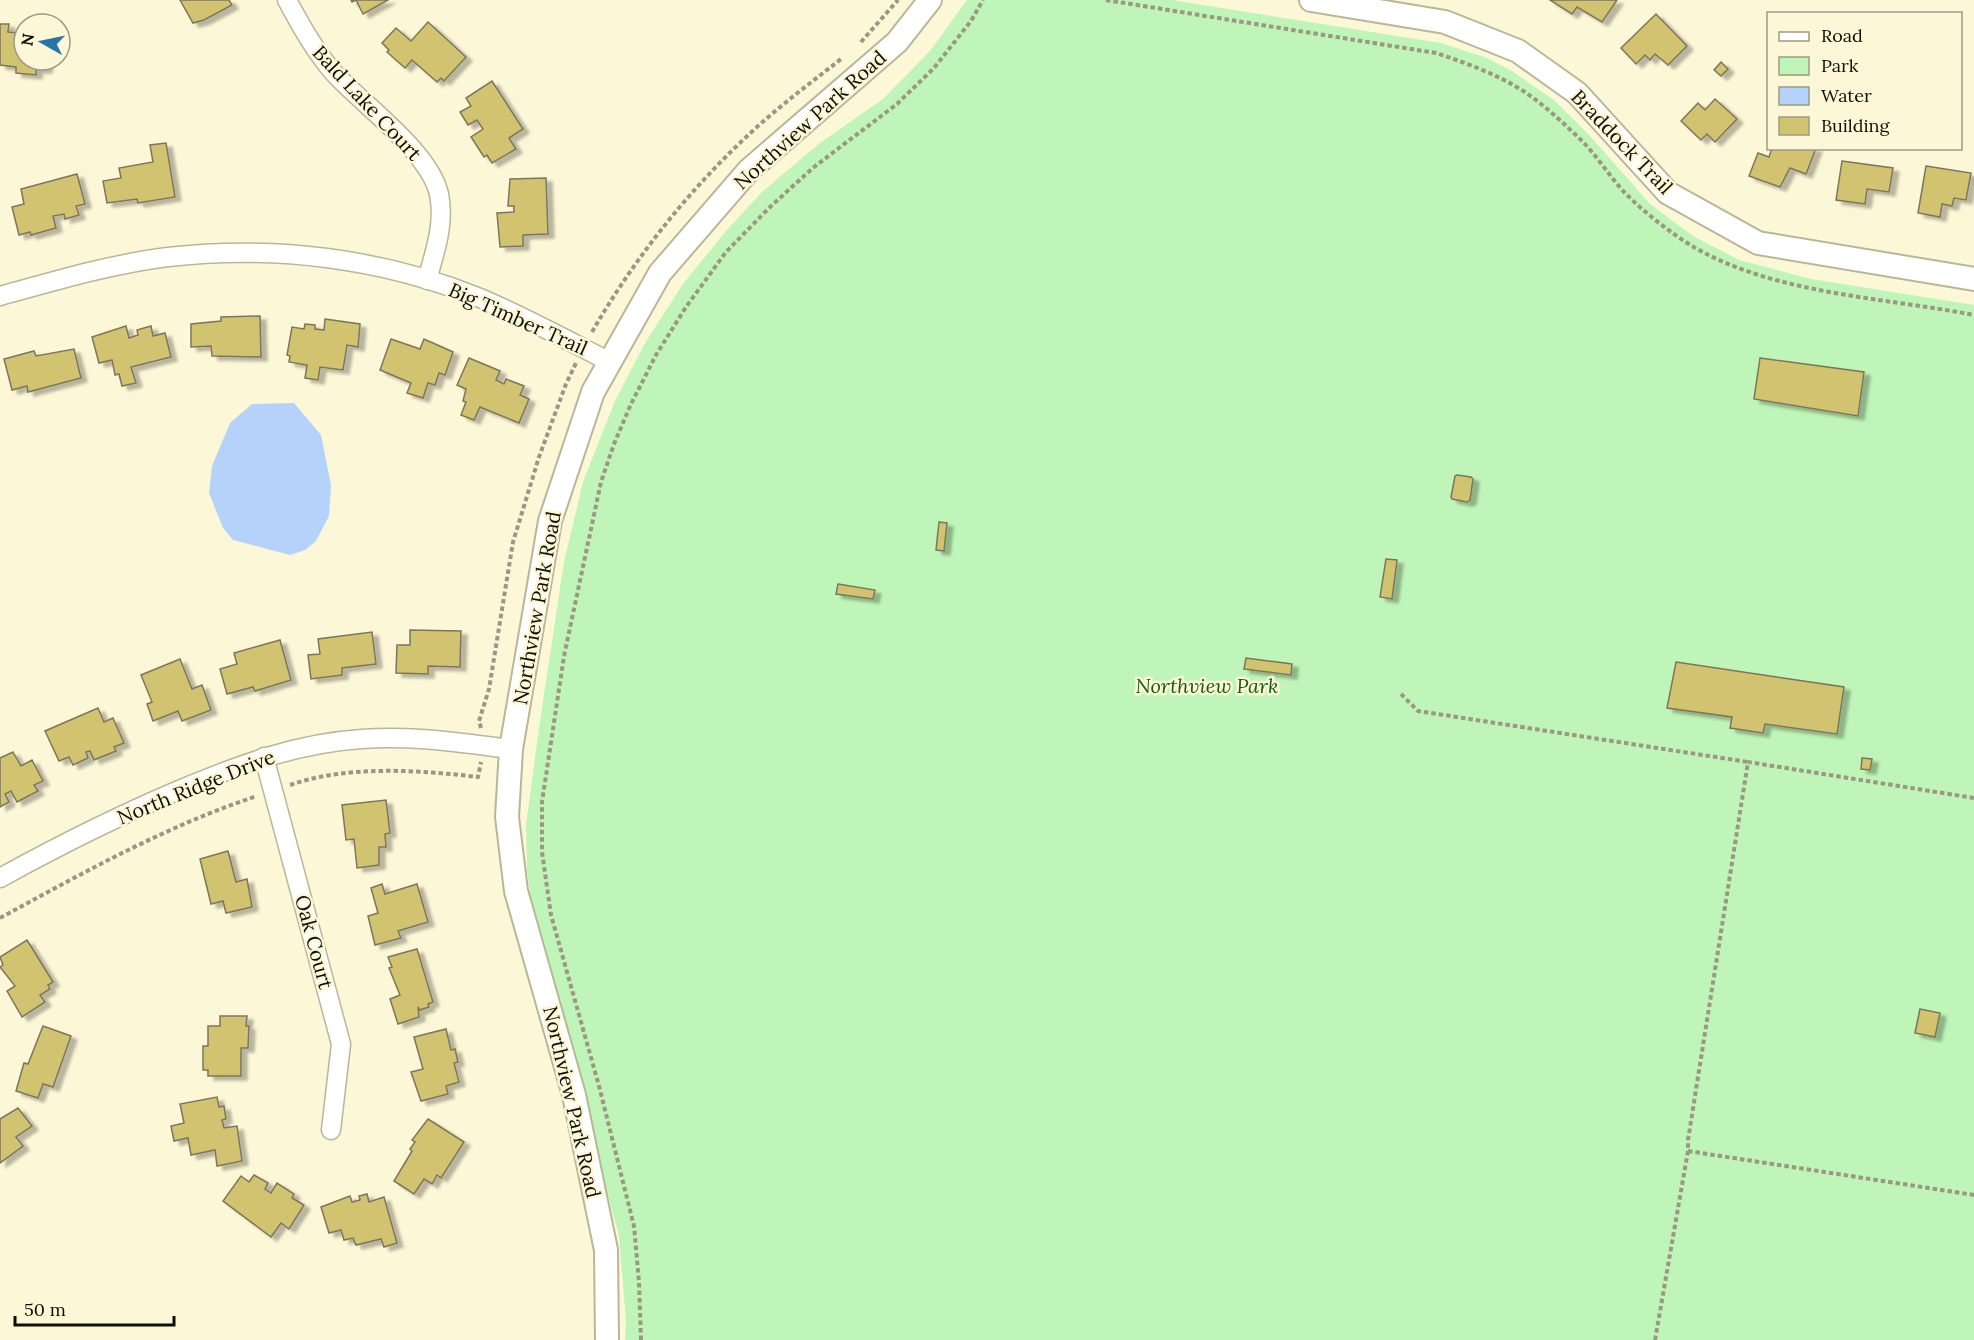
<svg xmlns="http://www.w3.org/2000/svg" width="1974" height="1340" viewBox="0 0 1974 1340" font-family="Lora,serif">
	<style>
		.green { fill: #bff5b8 }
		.water { fill: #b5d3fa }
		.building { fill: #d1c36f; stroke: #7c775b; stroke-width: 1.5; filter: url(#shadow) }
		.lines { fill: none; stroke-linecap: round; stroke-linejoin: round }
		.minor-casing { stroke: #bbb698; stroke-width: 21 }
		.tertiary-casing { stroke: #bbb698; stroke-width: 26 }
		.path { stroke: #9b9780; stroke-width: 4; stroke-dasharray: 4.5 3; stroke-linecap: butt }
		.minor { stroke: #fff; stroke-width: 18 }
		.tertiary { stroke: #fff; stroke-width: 22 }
		.labels { text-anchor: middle; stroke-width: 5; stroke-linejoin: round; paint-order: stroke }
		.street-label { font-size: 20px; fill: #100e04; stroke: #fcf7d7 }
		.park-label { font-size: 20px; font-style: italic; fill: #12600a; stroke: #fcf7d7 }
	</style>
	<defs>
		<filter id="shadow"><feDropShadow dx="6" dy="4" stdDeviation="1.5" flood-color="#0004"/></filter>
	</defs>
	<rect width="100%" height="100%" fill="#fcf7d7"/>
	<polygon class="green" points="967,0 1172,0 1441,43 1487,58 1512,71 1554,100 1591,137 1650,204 1693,236 1739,260 1811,279 1974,305 1974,1340 625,1340 626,1321 619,1236 534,918 527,871 526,825 539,728 564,562 583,482 615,401 645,343 683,284 726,231 763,191 820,143 883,99 930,51"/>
	<polygon class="water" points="294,403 321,435 331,485 329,516 316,541 305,550 290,555 233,540 223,528 209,493 212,466 230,423 252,404"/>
	<g class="building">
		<polygon points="180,0 229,0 232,5 204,20 193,23"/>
		<polygon points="351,0 388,0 363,14 356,0 352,2"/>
		<polygon points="1550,0 1617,0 1602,22 1577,7 1572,14"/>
		<polygon points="1656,14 1687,46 1668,65 1655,54 1650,60 1645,55 1636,64 1621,48"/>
		<polygon points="428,22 466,57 444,81 441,78 437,82 412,60 405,68 387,52 389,50 382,43 396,28 411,41"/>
		<polygon points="0,24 9,24 8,32 20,33 20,26 24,26 24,60 47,60 46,69 36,69 36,75 16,73 16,67 0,65"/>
		<polygon points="1721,62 1728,69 1721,76 1714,70"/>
		<polygon points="492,81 523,129 509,138 516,149 492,163 487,155 484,157 471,137 483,129 477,120 468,125 460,112 471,106 466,98"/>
		<polygon points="1715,99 1737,119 1715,142 1707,134 1701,140 1681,121 1698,103 1705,110"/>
		<polygon points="166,143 175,197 138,203 137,199 107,203 103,181 121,178 119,168 153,162 150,145"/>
		<polygon points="1772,148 1816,148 1806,174 1790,168 1780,187 1749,176 1758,153 1769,157"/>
		<polygon points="1842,161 1893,168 1889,192 1867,189 1865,204 1836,200"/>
		<polygon points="1926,166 1971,173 1966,200 1954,198 1952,206 1942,204 1940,217 1918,213"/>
		<polygon points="77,174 85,204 76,206 79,215 65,219 64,214 53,216 56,228 31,235 30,232 19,235 12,207 24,204 21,189"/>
		<polygon points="546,178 548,234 523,235 523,246 500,247 497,213 514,212 514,206 508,206 510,179"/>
		<polygon points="260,316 261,357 212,356 211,346 191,347 191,324 221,321 221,317"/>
		<polygon points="325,319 360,324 358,347 347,345 343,370 320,367 318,380 305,378 307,365 289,362 290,356 287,355 292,327 304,329 305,324 315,325 315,329 324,330"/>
		<polygon points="126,326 129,338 138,335 137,330 151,326 153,336 165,333 171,357 131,367 136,383 122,386 119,374 115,375 112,360 99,363 92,337"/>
		<polygon points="391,339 420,349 424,339 453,352 445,375 439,373 435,385 428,383 423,398 407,393 411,383 380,370"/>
		<polygon points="74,349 81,378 28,392 27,386 12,390 4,359 34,351 36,356"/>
		<polygon points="469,358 500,371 496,380 504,384 506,379 524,386 520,395 529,399 519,423 480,407 474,420 461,415 466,402 463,401 466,389 457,385"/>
		<polygon points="1760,358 1864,372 1858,416 1754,399"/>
		<polygon points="1457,475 1471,477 1473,479 1470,500 1467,502 1452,499 1451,497 1455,476"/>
		<polygon points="939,522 947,523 944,551 936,550"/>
		<polygon points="1386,559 1397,560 1392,599 1380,597"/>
		<polygon points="838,584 875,590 873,599 836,594"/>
		<polygon points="410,630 461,631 460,667 428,666 428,674 396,673 397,645 410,645"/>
		<polygon points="372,632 376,664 342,668 342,675 311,679 308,655 320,654 318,639"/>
		<polygon points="280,640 291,680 255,691 253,687 227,694 220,669 237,664 234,653"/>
		<polygon points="1246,658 1292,664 1291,675 1244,669"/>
		<polygon points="180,659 192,689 202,685 211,710 182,721 178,711 153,721 147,704 152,702 141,675"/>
		<polygon points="1676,662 1844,687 1837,734 1765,724 1763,733 1730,728 1732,717 1667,708"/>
		<polygon points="98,708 104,722 113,718 124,743 114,747 116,751 94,760 90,751 86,752 88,758 73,765 69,757 59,761 45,731"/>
		<polygon points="13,752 21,766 32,760 43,781 34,785 38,791 17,802 11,791 5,794 9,802 0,807 0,758"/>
		<polygon points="1862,758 1872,759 1870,770 1861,769"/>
		<polygon points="386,800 390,833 385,834 386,847 379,847 379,865 357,868 354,839 346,840 342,805"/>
		<polygon points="228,851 236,882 247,879 252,907 226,913 223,901 211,904 200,859"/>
		<polygon points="382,884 385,894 417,884 428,922 398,931 401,938 375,945 368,916 378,913 371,888"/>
		<polygon points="27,940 53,982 48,985 50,989 40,995 45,1002 22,1017 7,991 15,986 0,967 3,965 0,957"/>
		<polygon points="417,949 433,1002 428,1004 429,1007 420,1010 418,1007 419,1017 398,1024 390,999 400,995 389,968 392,967 388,957"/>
		<polygon points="1920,1009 1940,1013 1935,1037 1915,1033"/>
		<polygon points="220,1016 247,1016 246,1026 249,1026 248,1048 241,1048 241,1076 208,1076 208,1070 203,1070 203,1046 208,1046 208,1026 220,1026"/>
		<polygon points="43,1026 71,1036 53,1087 43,1084 38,1098 16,1091 24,1063 28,1064"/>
		<polygon points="446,1029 451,1050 455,1049 458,1062 454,1063 459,1082 446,1086 448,1094 421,1101 411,1072 423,1069 414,1037"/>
		<polygon points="217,1097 219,1107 224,1106 226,1119 222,1120 224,1128 237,1126 242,1161 217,1166 215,1150 191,1155 188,1138 174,1141 171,1126 184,1123 180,1104"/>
		<polygon points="18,1108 32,1126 16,1137 23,1146 0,1163 0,1119"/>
		<polygon points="428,1119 464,1142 441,1178 437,1175 432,1184 424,1179 414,1194 394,1181 412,1151 410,1149 415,1142 412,1140"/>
		<polygon points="254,1175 268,1183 265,1189 271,1193 277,1183 294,1194 292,1198 304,1205 289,1229 281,1223 271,1237 223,1201 241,1176 249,1182"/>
		<polygon points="367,1194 369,1202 384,1197 397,1243 384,1247 381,1239 356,1245 353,1238 344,1240 341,1230 329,1233 321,1207 350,1196 352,1202 360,1200 359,1196"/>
	</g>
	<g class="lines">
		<g class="minor-casing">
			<g id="minor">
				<path d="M287,0c14,26 28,51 47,73 30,33 95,78 105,121 6,30 -4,57 -12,86"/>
				<path d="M0,296c55,-15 111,-32 168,-39 105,-12 214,1 312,41 45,19 87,42 130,64"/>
				<polyline points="264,757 341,1044 331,1130"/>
				<path d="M0,878c58,-32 118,-62 179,-88 60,-25 118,-47 183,-51 50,-4 99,4 149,10"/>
			</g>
		</g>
		<g class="tertiary-casing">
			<g id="tertiary">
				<polyline points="1311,0 1445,22 1518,51 1577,93 1668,193 1758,243 1974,279"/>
				<polyline points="607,1340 606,1250 574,1095 516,891 507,817 511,749 550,521 593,392 660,273 749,170 897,42 930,0"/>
			</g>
		</g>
		<g class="path">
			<path d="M1106,0l330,53c27,9 55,19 79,33 24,14 44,33 64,52 17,16 30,38 46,55 15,15 32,29 49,41 82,60 203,62 300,81"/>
			<polyline points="861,42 898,0"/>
			<path d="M592,332c41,-71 91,-135 151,-192 31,-30 65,-55 98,-81"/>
			<polyline points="1401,694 1418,711 1748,762"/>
			<polyline points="481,728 479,721 489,689 513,542 539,457 566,384 576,363"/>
			<path d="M290,785c57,-20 129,-15 188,-8l3,-15"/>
			<path d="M0,918c83,-45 166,-92 257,-122"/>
			<polyline points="1688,1151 1974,1195"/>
			<polyline points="641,1340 639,1282 634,1226 599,1086 551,915 542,852 542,802 564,656 601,482 614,444 631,404 656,355 686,307 726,252 771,206 814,167 897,104 934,68 971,21 983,0"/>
			<polyline points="1655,1340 1688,1151 1688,1140 1748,762 1974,798"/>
		</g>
		<use href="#minor" class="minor"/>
		<use href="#tertiary" class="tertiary"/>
	</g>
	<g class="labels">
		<g class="street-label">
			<text transform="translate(367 103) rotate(47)" y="7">Bald Lake Court</text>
			<text transform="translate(810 120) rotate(-42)" y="7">Northview Park Road</text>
			<text transform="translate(1622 142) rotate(46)" y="7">Braddock Trail</text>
			<text transform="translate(518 319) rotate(24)" y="7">Big Timber Trail</text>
			<text transform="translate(537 608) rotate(-80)" y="7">Northview Park Road</text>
			<text transform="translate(196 787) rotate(-22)" y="7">North Ridge Drive</text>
			<text transform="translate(314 942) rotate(75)" y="7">Oak Court</text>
			<text transform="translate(572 1102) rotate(77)" y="7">Northview Park Road</text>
		</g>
		<g class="park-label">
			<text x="1207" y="693">Northview Park</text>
		</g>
	</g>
	<rect x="1767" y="12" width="195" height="138" fill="#fcf7d7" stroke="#9e9a83" stroke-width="1.5"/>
	<rect x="1779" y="32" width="30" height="9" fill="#ffffff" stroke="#9e9a83" stroke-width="1.5"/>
	<text x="1821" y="42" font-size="18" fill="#100e04">Road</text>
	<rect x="1779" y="57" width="30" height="18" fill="#bff5b8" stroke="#9e9a83" stroke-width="1.5"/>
	<text x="1821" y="72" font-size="18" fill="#100e04">Park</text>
	<rect x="1779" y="87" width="30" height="18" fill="#b5d3fa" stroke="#9e9a83" stroke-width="1.5"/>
	<text x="1821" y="102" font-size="18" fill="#100e04">Water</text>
	<rect x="1779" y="117" width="30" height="18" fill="#d1c36f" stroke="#9e9a83" stroke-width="1.5"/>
	<text x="1821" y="132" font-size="18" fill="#100e04">Building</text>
	<g transform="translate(42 42) rotate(279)"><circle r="28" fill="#fcf7d7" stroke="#9e9a83" stroke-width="1.5"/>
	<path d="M0-4.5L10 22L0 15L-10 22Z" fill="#2a75a8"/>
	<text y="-9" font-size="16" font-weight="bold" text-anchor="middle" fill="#100e04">N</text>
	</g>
	<path d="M15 1316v9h159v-9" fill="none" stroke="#100e04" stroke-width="3"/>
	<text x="24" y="1316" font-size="18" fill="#100e04" stroke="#fcf7d7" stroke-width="4.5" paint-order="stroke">50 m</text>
</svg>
